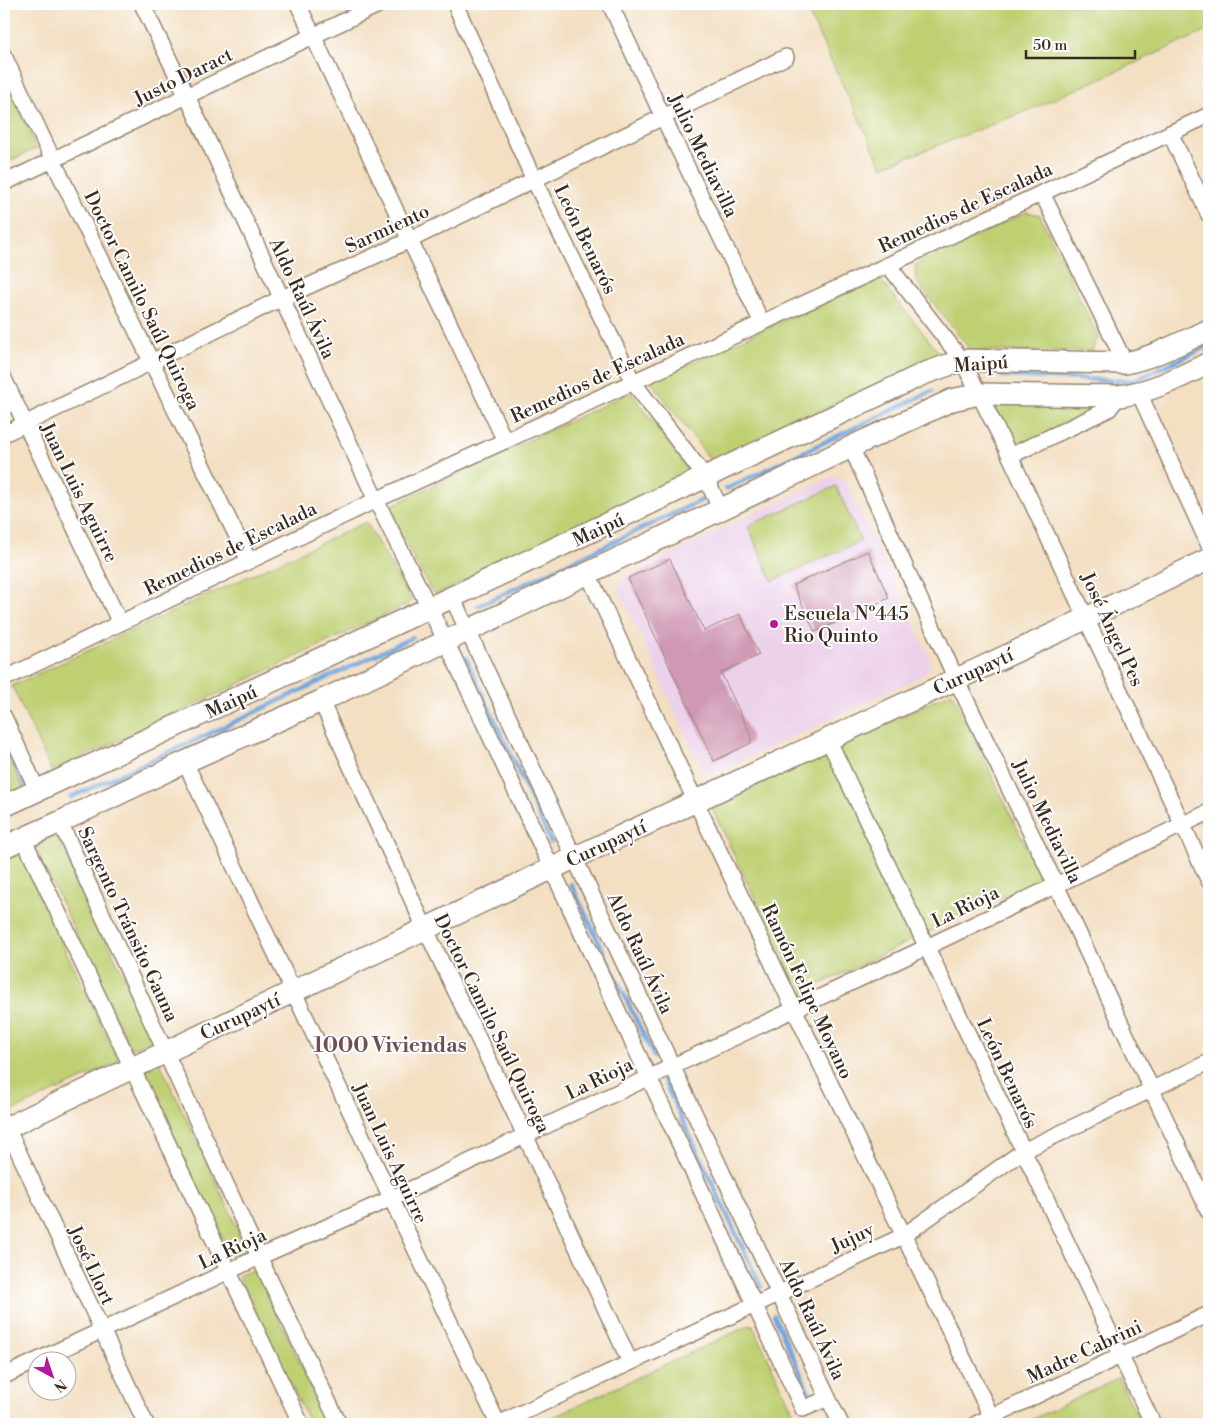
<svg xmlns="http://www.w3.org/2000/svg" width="1213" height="1428" viewBox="0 0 1213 1428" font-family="'Libre Bodoni',serif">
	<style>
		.built { fill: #ecd1ea }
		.green { fill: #bfd073; stroke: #7d7d48 }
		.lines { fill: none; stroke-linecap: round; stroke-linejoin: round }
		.stream { stroke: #72a7df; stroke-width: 4.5 }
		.building { fill: #cf98b4 }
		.street-casing { stroke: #978470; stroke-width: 18 }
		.secondary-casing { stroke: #978470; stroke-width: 24 }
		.street { stroke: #fff; stroke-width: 15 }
		.secondary { stroke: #fff; stroke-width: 21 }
		.poi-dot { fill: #b5179e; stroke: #fff; stroke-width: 2 }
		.labels { text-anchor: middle; stroke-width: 4; stroke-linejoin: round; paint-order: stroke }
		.street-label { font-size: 19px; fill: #3b2a1e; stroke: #fff }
		.poi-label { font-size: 19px; fill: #3b2a1e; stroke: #fff; text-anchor: start }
		.quarter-label { font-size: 21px; font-weight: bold; fill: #6f5052; stroke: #fff }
	</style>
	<rect width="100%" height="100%" fill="#fff"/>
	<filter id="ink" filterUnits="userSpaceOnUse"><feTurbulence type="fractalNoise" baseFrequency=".02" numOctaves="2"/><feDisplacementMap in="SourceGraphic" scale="10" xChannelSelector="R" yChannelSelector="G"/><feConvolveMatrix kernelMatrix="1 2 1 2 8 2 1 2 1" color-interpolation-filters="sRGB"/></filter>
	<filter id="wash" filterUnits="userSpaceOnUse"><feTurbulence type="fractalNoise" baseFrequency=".0096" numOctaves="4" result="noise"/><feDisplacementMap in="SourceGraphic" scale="20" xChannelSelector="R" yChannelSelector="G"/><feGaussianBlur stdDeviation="1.12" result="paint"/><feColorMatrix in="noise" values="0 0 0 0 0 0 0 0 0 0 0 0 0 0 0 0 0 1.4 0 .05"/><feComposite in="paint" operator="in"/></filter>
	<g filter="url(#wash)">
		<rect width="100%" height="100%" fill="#f3dfc2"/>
		<polygon class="built" points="831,477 846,482 931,660 926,674 715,773 703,771 618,588 624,576"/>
		<g class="green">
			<polygon points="804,4 1209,4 1209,30 1032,109 882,167"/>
			<polygon points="4,78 37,148 4,164"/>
			<polygon points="1027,212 1040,215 1098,337 1092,351 971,351 916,281 915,265"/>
			<polygon points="878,277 941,355 711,461 651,381"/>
			<polygon points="631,392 693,477 436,594 431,590 386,508"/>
			<polygon points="991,402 1091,407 1095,410 1014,449"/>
			<polygon points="836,486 861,541 772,581 748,526"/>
			<polygon points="366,522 412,602 52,772 12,686"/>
			<polygon points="952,692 1041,878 800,994 712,808"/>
			<polygon points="4,746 23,788 4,797"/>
			<polygon points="56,834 154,1039 131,1049 35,847"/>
			<polygon points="18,851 119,1062 10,1112 4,1099 4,858"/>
			<polygon points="160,1063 248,1250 231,1257 142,1072"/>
			<polygon points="255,1269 329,1424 310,1424 238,1276"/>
			<polygon points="752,1324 797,1420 788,1424 538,1424"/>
			<polygon points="1119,1378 1141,1424 1022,1424"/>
		</g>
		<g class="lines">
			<g class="stream">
				<polyline points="1002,376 1132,381 1209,346"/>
				<polyline points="726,489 932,391"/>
				<polyline points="478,606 702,500"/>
				<polyline points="466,658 551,842"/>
				<polyline points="4,741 26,787"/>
				<polyline points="71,797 211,733 413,637"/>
				<polyline points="571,884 654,1057"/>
				<polyline points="663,1079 761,1287"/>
				<polyline points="774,1315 809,1392"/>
			</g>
		</g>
		<g id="blocks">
			<g class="building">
				<polygon points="868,551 889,598 815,632 793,585"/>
				<polygon points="670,559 704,631 740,614 759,655 721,673 751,735 751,743 714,761 628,578"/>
			</g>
		</g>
	</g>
	<g filter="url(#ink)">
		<use href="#blocks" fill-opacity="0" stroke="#978470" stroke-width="1"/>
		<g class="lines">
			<g class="street-casing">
				<g id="street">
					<polyline points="142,4 187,96 376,500 452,654 803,1409 828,1398 452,597"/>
					<polyline points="298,4 505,441"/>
					<polyline points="455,4 534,180 633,382 706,478 721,510"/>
					<polyline points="610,4 663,117 762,323"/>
					<polyline points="4,56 61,177 249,561"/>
					<polyline points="1170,133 1209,215"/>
					<polyline points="4,183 380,4"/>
					<polyline points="1042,193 1125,363"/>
					<polyline points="888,265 962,360 1010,456 1209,881"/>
					<polyline points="4,379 120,623"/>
					<polyline points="1139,393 1209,545"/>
					<polyline points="4,434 282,298 410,240 786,57"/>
					<polyline points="851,447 956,679 1056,885 1209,1212"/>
					<polyline points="1010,456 1109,409 1119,396"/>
					<polyline points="588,574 794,1009 995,1424"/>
					<polyline points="4,679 376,500 888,265 1209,115"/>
					<polyline points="321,701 425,928 525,1135 630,1362"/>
					<polyline points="4,717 38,792"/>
					<polyline points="828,739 1153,1424"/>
					<polyline points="185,762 498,1424"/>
					<polyline points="60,822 269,1278 339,1424"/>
					<polyline points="23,838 301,1424"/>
					<polyline points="4,1121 146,1424"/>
					<polyline points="4,1376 259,1257 392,1198 910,955 1209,812"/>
					<polyline points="828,1398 841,1424"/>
					<polyline points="498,1424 903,1236 1023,1151 1209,1062"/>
					<polyline points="976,1424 1209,1314"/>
				</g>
			</g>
			<g class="secondary-casing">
				<g id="secondary">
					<path d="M4,806l425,-198 494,-234 39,-14 163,3c30,-6 57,-21 84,-33"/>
					<path d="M4,847l56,-25 125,-60 136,-61 530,-254 101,-47 27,-6 140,2c35,-5 59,-18 90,-33"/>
					<polyline points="4,1129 574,858 1064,629 1209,559"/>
				</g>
			</g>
			<use href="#street" class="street"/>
			<use href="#secondary" class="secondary"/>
		</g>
	</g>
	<circle class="poi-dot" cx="774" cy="624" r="5"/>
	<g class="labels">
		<g class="street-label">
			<text transform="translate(183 76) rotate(-26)" y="7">Justo Daract</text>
			<text transform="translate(704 155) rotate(64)" y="7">Julio Mediavilla</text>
			<text transform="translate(965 207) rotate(-25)" y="7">Remedios de Escalada</text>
			<text transform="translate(387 228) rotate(-25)" y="7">Sarmiento</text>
			<text transform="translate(586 239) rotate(64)" y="7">León Benarós</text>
			<text transform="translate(303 298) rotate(65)" y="7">Aldo Raúl Ávila</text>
			<text transform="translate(143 300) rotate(64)" y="7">Doctor Camilo Saúl Quiroga</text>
			<text transform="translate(981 363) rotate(-4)" y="7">Maipú</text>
			<text transform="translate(597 377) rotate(-25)" y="7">Remedios de Escalada</text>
			<text transform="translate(80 492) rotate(64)" y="7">Juan Luis Aguirre</text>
			<text transform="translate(598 529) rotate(-25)" y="7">Maipú</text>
			<text transform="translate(230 548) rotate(-26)" y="7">Remedios de Escalada</text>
			<text transform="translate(1113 629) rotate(65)" y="7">José Ángel Pes</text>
			<text transform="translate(973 671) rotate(-25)" y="7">Curupaytí</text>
			<text transform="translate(231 701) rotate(-25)" y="7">Maipú</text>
			<text transform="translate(1048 821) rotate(64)" y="7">Julio Mediavilla</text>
			<text transform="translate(606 843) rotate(-25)" y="7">Curupaytí</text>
			<text transform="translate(965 906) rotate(-26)" y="7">La Rioja</text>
			<text transform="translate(129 924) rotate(65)" y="7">Sargento Tránsito Gauna</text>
			<text transform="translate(641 953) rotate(65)" y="7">Aldo Raúl Ávila</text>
			<text transform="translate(808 991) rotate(65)" y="7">Ramón Felipe Moyano</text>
			<text transform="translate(240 1016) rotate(-25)" y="7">Curupaytí</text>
			<text transform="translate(493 1023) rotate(64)" y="7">Doctor Camilo Saúl Quiroga</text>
			<text transform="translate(1008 1073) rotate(65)" y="7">León Benarós</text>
			<text transform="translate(599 1078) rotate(-26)" y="7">La Rioja</text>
			<text transform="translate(391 1153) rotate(65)" y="7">Juan Luis Aguirre</text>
			<text transform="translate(852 1237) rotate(-25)" y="7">Jujuy</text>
			<text transform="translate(232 1248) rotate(-25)" y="7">La Rioja</text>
			<text transform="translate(92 1265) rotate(65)" y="7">José Llort</text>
			<text transform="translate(813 1319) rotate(65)" y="7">Aldo Raúl Ávila</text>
			<text transform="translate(1084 1351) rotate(-25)" y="7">Madre Cabrini</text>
		</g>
		<g class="poi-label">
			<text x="784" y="620">Escuela Nº445<tspan x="784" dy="22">Rio Quinto</tspan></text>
		</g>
		<g class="quarter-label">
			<text x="390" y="1052">1000 Viviendas</text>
		</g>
	</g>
	<rect width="1213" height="1428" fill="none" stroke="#fff" stroke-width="20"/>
	<g transform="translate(52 1376) rotate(140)"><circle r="24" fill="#ffffff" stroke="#b1aaa5"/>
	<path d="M0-4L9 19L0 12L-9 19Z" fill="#b5179e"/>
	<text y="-8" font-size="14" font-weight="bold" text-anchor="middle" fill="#3b2a1e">N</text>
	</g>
	<path d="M1026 50v8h109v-8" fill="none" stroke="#3b2a1e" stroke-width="2.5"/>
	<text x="1033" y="50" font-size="15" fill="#3b2a1e" stroke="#ffffff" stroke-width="4" paint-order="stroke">50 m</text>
</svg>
